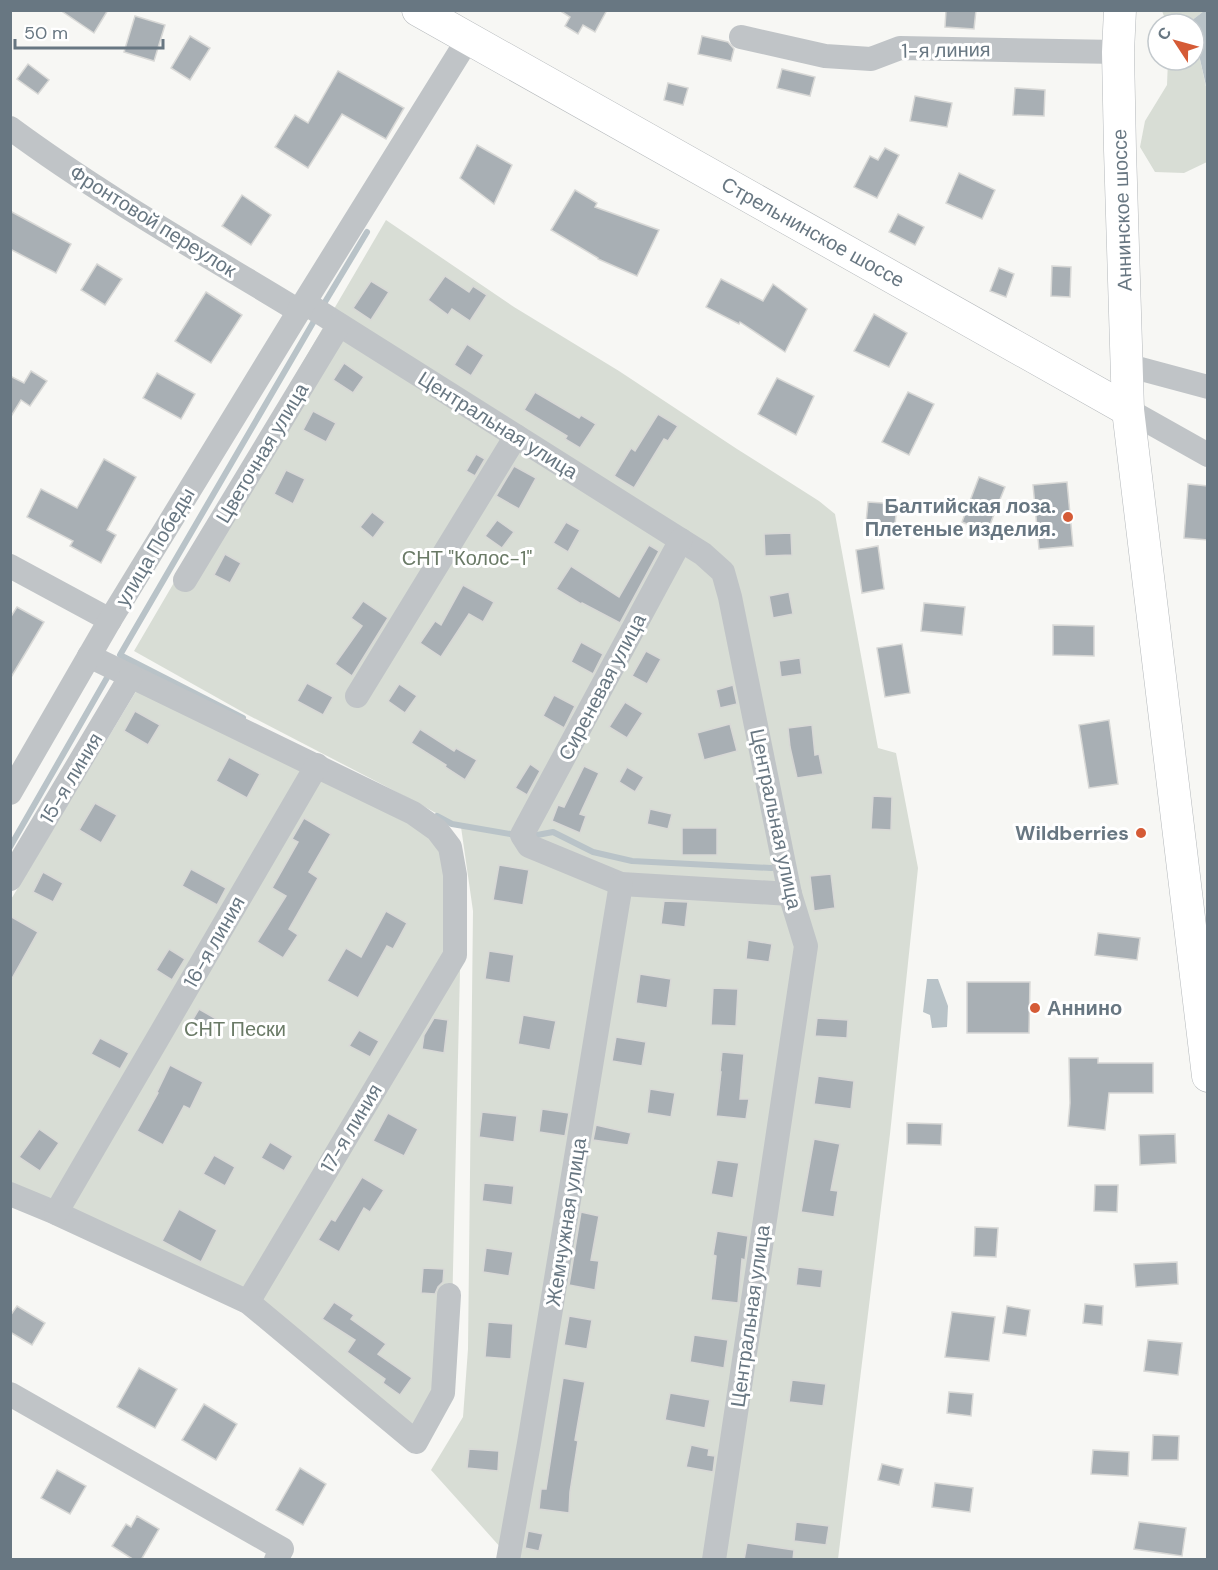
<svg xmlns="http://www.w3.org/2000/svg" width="1218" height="1570" viewBox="0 0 1218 1570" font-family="'DM Sans',sans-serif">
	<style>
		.green { fill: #d8ddd5 }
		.water { fill: #b9c3c8 }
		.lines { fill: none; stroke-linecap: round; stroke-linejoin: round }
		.stream { stroke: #b9c3c8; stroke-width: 6 }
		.building { fill: #a8afb4; stroke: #d8d8d6; stroke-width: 1.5 }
		.major-casing { stroke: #b4b8bb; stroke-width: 33 }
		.minor { stroke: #c0c4c7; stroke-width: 24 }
		.major { stroke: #fff; stroke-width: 32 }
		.poi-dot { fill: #d55b36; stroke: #fff; stroke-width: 2 }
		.labels { text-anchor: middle; stroke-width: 6; stroke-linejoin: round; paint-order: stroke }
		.street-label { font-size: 20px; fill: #687782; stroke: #fff }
		.poi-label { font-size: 20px; font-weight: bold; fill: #687782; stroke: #fff; text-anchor: end }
		.park-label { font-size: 20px; fill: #6a7a66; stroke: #fff }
	</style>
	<rect width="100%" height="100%" fill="#f7f7f4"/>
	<g class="green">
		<polygon points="1162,11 1204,11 1191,21 1192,24 1167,24"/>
		<polygon points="1194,33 1207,91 1207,162 1184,173 1155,172 1140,147 1145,121 1167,85 1168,60 1194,60"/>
		<polygon points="386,220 514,307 619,371 737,449 819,501 835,514 878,748 896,753 918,868 890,1134 838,1559 511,1559 431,1470 463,1417 468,1349 473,911 461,827 416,802 248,715 134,651"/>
		<polygon points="138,688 405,820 431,836 445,856 445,951 460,971 450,1398 425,1442 260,1305 11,1183 10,901"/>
	</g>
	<g class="water">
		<polygon points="1204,11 1208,11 1207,90 1194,33 1194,24 1192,24 1191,21"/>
		<polygon points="927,979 938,979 948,1006 947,1027 932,1028 930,1015 923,1012"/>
	</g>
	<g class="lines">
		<g class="stream">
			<polyline points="325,302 367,232"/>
			<polyline points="243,718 120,655 314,321"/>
			<polyline points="437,816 452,824 516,835"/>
			<polyline points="532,836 553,832 593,852 632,861 771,868"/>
			<polyline points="10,847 108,676"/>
		</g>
	</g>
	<g class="building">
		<polygon points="60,10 108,10 94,33"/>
		<polygon points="559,10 607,10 595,32 583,25 578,34 565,26 570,17"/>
		<polygon points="946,10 976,10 974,29 945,27"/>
		<polygon points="135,16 165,25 154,61 124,52"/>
		<polygon points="190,36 210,48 190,80 171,68"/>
		<polygon points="702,36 728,42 734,49 731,61 698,54"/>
		<polygon points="28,64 49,80 38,94 17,79"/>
		<polygon points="782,69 815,77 810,96 777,88"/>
		<polygon points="338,71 404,108 386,139 342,114 308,168 275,147 295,115 308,123"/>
		<polygon points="668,83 688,88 683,105 664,100"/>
		<polygon points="1015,88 1045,90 1044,116 1013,115"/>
		<polygon points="915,96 952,103 947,127 910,121"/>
		<polygon points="477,145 512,165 494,204 460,178"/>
		<polygon points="885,148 899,155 877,198 854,187 870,156 878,160"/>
		<polygon points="959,173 995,190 982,219 946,203"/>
		<polygon points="575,190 597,203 595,207 659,230 637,276 598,259 598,258 551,230"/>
		<polygon points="242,195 271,215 251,245 222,226"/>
		<polygon points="10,211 71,244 56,273 10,249"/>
		<polygon points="898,214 924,227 915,245 889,232"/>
		<polygon points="97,264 122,279 105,305 81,290"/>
		<polygon points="1052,266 1071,267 1070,297 1051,296"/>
		<polygon points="999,268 1014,274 1006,297 990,291"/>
		<polygon points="445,276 469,292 473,286 487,295 470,321 452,309 448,315 428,300"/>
		<polygon points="721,279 763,301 773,284 807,309 785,352 740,322 739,324 706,307"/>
		<polygon points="371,281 389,292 371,320 353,308"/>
		<polygon points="206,292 242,315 211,363 175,341"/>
		<polygon points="874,314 907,333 889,367 854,351"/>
		<polygon points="467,344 484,355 471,376 454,365"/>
		<polygon points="344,363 364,377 353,393 333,380"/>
		<polygon points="31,371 47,381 30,406 21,400 10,418 10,376 24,383"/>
		<polygon points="157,373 195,394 181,419 143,398"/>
		<polygon points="777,378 814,396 796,435 758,414"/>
		<polygon points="535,392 579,418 581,415 596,424 580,448 565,439 567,436 524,410"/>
		<polygon points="908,392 934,404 909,455 882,442"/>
		<polygon points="313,411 336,423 326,442 303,430"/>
		<polygon points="658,414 678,426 668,441 664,439 634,488 614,476 631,448 635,451"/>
		<polygon points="476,454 485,459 475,476 466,471"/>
		<polygon points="104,459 136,477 107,530 116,535 101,563 70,546 73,541 27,517 41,489 77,508"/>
		<polygon points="514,466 536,478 519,509 496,496"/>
		<polygon points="286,470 305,479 293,504 274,494"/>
		<polygon points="979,477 1005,487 987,532 962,522"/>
		<polygon points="1067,482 1073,546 1039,549 1033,485"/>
		<polygon points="1188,484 1208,486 1208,540 1184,538"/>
		<polygon points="868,502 897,504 895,525 866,523"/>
		<polygon points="372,512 385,522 373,538 360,527"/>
		<polygon points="497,520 514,532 502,548 485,536"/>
		<polygon points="566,522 580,530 568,552 553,543"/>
		<polygon points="791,533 792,555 765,556 764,534"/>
		<polygon points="649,545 659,551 620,623 582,603 581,604 556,589 571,566 619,597"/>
		<polygon points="878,546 884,589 862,593 856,550"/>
		<polygon points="225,554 241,563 230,583 214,575"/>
		<polygon points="463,585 494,602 483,622 469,614 441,657 420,643 435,621 441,625"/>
		<polygon points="789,592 793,614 773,618 769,596"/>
		<polygon points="363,601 388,618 352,676 335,664 362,626 351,618"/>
		<polygon points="924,603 965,607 962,635 921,631"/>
		<polygon points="17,607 44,622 10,679 10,618"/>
		<polygon points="1053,625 1094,626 1094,656 1053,655"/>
		<polygon points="581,642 603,654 593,674 571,662"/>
		<polygon points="902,644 910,693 885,697 877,648"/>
		<polygon points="646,651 661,659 647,684 632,676"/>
		<polygon points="800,658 802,674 781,677 779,661"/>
		<polygon points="307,683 333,697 323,715 297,701"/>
		<polygon points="399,684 417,696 405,713 388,701"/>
		<polygon points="733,685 737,704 720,708 716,690"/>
		<polygon points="554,695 575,706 564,728 543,716"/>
		<polygon points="625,702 643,713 627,738 609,727"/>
		<polygon points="135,711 160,725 148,745 124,731"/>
		<polygon points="1109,720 1118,784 1089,788 1079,725"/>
		<polygon points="730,724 737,751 704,760 697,733"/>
		<polygon points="812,725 815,755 819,754 823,774 797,778 790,747 788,728"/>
		<polygon points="420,729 454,751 456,748 477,760 465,780 445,767 446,765 411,743"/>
		<polygon points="229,757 260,774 247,798 216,781"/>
		<polygon points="530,764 540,771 527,795 515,788"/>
		<polygon points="584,766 599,773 580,814 586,816 580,833 552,821 558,805 564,807"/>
		<polygon points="627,767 644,777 635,792 619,782"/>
		<polygon points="873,796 892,797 891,830 871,829"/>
		<polygon points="95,803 117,815 101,843 79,830"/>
		<polygon points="650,809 672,814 668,829 647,824"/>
		<polygon points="304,818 331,834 309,872 318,878 289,929 298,935 283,958 257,942 286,896 272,888 298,842 292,839"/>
		<rect x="682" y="828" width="35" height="27"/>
		<polygon points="499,865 529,870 523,905 493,900"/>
		<polygon points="191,869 226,888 217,905 182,886"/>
		<polygon points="43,872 63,883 53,902 33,892"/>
		<polygon points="831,874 835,908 814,911 810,876"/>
		<polygon points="664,901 688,902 685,927 661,924"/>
		<polygon points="386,911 407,923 393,949 387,946 358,998 327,981 346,948 361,957"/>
		<polygon points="10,916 38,932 10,982"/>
		<polygon points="1098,933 1140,938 1137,960 1095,955"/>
		<polygon points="748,940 772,944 769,962 746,959"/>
		<polygon points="169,949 185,959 172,980 156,970"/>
		<polygon points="489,951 514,955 510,983 485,979"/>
		<polygon points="640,974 671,979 667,1008 636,1003"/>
		<polygon points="967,982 1030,982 1029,1033 967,1033"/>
		<polygon points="713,988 738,989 736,1026 711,1025"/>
		<polygon points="199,1009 218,1020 208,1037 189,1026"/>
		<polygon points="523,1015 556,1021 550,1050 518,1044"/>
		<polygon points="434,1018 448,1020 444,1053 422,1049 424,1035"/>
		<polygon points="817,1018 848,1020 847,1038 815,1036"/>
		<polygon points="359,1030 379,1041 370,1057 349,1046"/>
		<polygon points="616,1037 646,1042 642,1066 612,1061"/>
		<polygon points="100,1038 129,1053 120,1069 91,1054"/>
		<polygon points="722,1052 744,1054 740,1099 749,1099 746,1119 716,1116 721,1072 720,1072"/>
		<polygon points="1069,1058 1098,1058 1098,1063 1153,1063 1153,1093 1109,1093 1105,1130 1068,1126 1070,1103"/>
		<polygon points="170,1065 203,1082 190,1109 184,1106 163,1145 137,1131 158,1093 157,1092"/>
		<polygon points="818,1076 854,1081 851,1109 814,1104"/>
		<polygon points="650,1089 675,1093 671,1117 647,1113"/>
		<polygon points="542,1109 569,1113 565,1136 539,1132"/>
		<polygon points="482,1112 517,1116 514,1142 479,1137"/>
		<polygon points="388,1113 418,1129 404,1156 373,1141"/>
		<polygon points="907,1123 942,1124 941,1145 907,1144"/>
		<polygon points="596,1125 631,1133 628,1145 593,1140"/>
		<polygon points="39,1129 59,1143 40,1171 19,1157"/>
		<polygon points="1175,1134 1176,1163 1140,1165 1139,1135"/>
		<polygon points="814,1139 840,1144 831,1190 838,1191 834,1217 801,1212"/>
		<polygon points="270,1142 293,1156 284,1171 261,1158"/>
		<polygon points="214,1155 235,1167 225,1186 203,1174"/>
		<polygon points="717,1160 739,1163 733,1198 711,1194"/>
		<polygon points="362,1177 384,1190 370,1212 364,1208 339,1252 318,1240 331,1219 335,1221"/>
		<polygon points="484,1183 514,1186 512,1205 482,1201"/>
		<polygon points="1095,1185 1118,1185 1117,1212 1094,1211"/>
		<polygon points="179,1209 217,1230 201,1262 162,1241"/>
		<polygon points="581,1212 599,1216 591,1260 599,1261 595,1290 569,1285"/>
		<polygon points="975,1227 998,1228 996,1257 974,1256"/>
		<polygon points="717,1231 748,1236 745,1260 742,1259 738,1303 711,1300 716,1256 713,1255"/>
		<polygon points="486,1248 513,1252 509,1276 483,1272"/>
		<polygon points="1177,1262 1178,1284 1136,1287 1134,1264"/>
		<polygon points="798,1267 823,1270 821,1288 796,1285"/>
		<polygon points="423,1268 444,1269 443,1282 438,1287 435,1294 421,1293"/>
		<polygon points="334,1302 354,1315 351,1319 386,1344 378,1354 412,1378 400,1395 383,1383 385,1379 347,1352 355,1340 322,1319"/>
		<polygon points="1085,1304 1103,1306 1102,1325 1083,1323"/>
		<polygon points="17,1306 45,1323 32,1345 10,1332 10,1316"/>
		<polygon points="1007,1306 1030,1310 1026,1336 1003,1333"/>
		<polygon points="952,1312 995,1317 989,1361 945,1357"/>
		<polygon points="569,1316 592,1320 587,1349 564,1345"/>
		<polygon points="488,1322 513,1324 511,1359 485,1357"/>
		<polygon points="694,1335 728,1340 724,1368 690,1362"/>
		<polygon points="1148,1340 1182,1343 1178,1375 1144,1371"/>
		<polygon points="139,1368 177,1389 155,1428 117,1407"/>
		<polygon points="563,1378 585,1382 575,1440 578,1441 570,1492 569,1513 539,1509 541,1489 546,1489"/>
		<polygon points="792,1380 826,1384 823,1406 789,1402"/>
		<polygon points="949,1392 973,1394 971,1416 947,1413"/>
		<polygon points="670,1393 710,1400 705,1428 665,1420"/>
		<polygon points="204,1404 237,1424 216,1460 182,1440"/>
		<polygon points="1153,1435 1179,1436 1178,1460 1152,1460"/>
		<polygon points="691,1445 709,1449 708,1455 715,1456 713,1472 686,1467"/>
		<polygon points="469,1449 499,1451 498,1471 467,1468"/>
		<polygon points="1093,1450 1129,1452 1128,1476 1091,1474"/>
		<polygon points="882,1464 903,1469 899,1485 878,1480"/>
		<polygon points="300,1468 326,1484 303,1525 276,1510"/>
		<polygon points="57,1470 86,1486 70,1514 41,1498"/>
		<polygon points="935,1483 973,1488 970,1512 932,1507"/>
		<polygon points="137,1516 159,1529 141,1560 134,1560 112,1546 126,1524 131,1527"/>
		<polygon points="796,1522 829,1526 826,1545 794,1541"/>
		<polygon points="1139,1522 1186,1528 1182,1556 1134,1549"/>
		<polygon points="528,1531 543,1534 539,1551 525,1548"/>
		<polygon points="747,1543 794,1550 793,1560 744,1560"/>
	</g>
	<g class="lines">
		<g class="major-casing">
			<g id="major">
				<polyline points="418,10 1128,410"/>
				<polyline points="1120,10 1118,52 1120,150 1128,410 1208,1076"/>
			</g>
		</g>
		<g class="minor">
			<polyline points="741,37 825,56 871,59 900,48 1118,52"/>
			<path d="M10,128c92,68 192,124 289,183"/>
			<polyline points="305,303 703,554 723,572 730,597 790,894 806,946 714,1560"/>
			<polyline points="1126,365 1208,387"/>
			<polyline points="1128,410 1208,455"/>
			<polyline points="681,540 522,835 529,846 621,884 790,894"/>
			<polyline points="10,566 110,620"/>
			<polyline points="185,580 339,325"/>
			<polyline points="89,656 413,813 437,830 450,847 455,875 455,955 248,1302"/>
			<polyline points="357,696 516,436"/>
			<polyline points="10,793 110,620 299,311 468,39"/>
			<polyline points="10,879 131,676"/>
			<polyline points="10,1194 56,1213 248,1302 416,1442 443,1393 449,1295"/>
			<polyline points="56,1213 317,765"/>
			<polyline points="10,1394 282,1549 276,1560"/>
			<polyline points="508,1560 529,1443 621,884"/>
		</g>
		<use href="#major" class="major"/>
	</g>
	<g class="poi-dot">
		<circle cx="1068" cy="517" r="6"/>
		<circle cx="1141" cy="833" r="6"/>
		<circle cx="1035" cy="1008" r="6"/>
	</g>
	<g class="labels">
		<g class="street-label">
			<text transform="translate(946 50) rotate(-1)" y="7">1-я линия</text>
			<text transform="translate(1122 210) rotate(-92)" y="7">Аннинское шоссе</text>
			<text transform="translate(153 221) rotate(32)" y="7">Фронтовой переулок</text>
			<text transform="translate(813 232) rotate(29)" y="7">Стрельнинское шоссе</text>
			<text transform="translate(498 425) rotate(32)" y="7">Центральная улица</text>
			<text transform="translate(262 453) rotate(-59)" y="7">Цветочная улица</text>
			<text transform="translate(155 547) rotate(-59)" y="7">улица Победы</text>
			<text transform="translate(602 687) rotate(-62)" y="7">Сиреневая улица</text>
			<text transform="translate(71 778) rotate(-59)" y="7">15-я линия</text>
			<text transform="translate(776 819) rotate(78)" y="7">Центральная улица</text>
			<text transform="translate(214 942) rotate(-60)" y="7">16-я линия</text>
			<text transform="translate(351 1128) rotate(-59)" y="7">17-я линия</text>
			<text transform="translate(566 1222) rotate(-81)" y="7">Жемчужная улица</text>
			<text transform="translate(750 1316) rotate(-82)" y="7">Центральная улица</text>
		</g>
		<g class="poi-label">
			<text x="1056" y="513">Балтийская лоза.<tspan x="1056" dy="23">Плетеные изделия.</tspan></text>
			<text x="1129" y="840">Wildberries</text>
			<text x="1047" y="1015" text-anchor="start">Аннино</text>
		</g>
		<g class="park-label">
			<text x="467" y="565">СНТ "Колос-1"</text>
			<text x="235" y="1036">СНТ Пески</text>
		</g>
	</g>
	<rect width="1218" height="1570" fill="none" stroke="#687782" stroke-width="24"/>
	<g transform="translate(1176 42) rotate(306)"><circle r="28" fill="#ffffff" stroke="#c3c9cd" stroke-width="1.5"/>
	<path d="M0-4.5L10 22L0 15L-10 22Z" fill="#d55b36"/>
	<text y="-9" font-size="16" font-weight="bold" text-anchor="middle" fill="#687782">С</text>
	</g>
	<path d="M15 39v9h148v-9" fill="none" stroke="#687782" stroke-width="3"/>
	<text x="24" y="39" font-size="18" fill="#687782" stroke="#ffffff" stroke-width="4.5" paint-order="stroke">50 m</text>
</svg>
